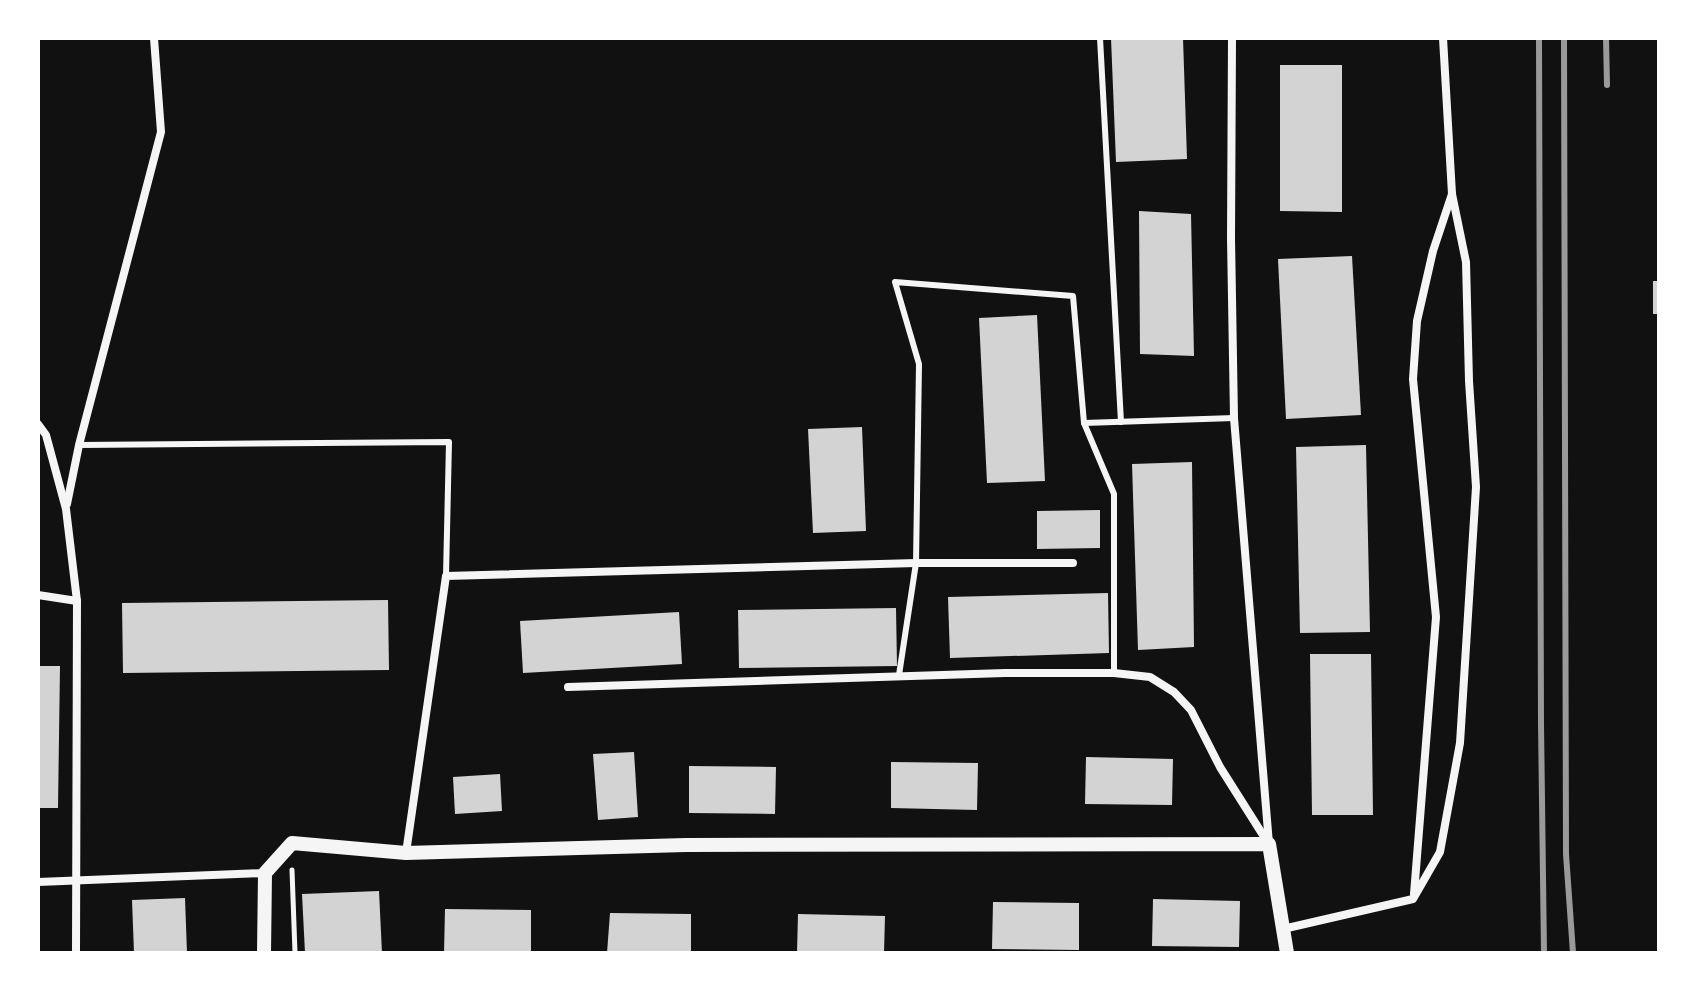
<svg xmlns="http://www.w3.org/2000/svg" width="1697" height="991" viewBox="0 0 1697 991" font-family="'Roboto Condensed',sans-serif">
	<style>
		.building { fill: #d3d3d3 }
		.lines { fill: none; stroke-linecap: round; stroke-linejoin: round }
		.path { stroke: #f5f5f5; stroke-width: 5 }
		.service { stroke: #f5f5f5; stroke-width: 6 }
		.minor { stroke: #f5f5f5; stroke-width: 8 }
		.tertiary { stroke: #f5f5f5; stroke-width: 14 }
		.rail { stroke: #9a9a9a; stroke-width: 6 }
	</style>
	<rect width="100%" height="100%" fill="#111"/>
	<g class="building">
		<polygon points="1111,38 1183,38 1187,159 1116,162"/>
		<polygon points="1280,65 1342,65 1342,212 1280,211"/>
		<polygon points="1139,211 1191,214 1194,356 1140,354"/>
		<polygon points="1352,256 1361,415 1286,419 1278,259"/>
		<rect x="1653" y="281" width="6" height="33"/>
		<polygon points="1037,315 1045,481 987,483 979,318"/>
		<polygon points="862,427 866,531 813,533 808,429"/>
		<polygon points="1366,445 1370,632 1300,633 1296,447"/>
		<polygon points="1192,462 1194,647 1138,650 1132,464"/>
		<polygon points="1100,510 1100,548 1037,549 1037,511"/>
		<polygon points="1108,593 1109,653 950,658 948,597"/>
		<polygon points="388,600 389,670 123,673 122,603"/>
		<polygon points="896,608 897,666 739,668 738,610"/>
		<polygon points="679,612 682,664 523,673 520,621"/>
		<polygon points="1310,654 1371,654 1373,815 1312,815"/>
		<polygon points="38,666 60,666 58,808 38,808"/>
		<polygon points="634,752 638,817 598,820 593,754"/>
		<polygon points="1086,757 1173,759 1172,805 1085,804"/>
		<polygon points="891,762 978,763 977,810 891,808"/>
		<polygon points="689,766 776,767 775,814 689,813"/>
		<polygon points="500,774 502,811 455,814 453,777"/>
		<polygon points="379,891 382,953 305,953 302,894"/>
		<polygon points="185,898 187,953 134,953 132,900"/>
		<polygon points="1153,899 1240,901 1239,947 1152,946"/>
		<polygon points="993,902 1079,903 1079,950 992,949"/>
		<polygon points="445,909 531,910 531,953 444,953"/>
		<polygon points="610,913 691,914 691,953 607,953"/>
		<polygon points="798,914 885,916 884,953 797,953"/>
	</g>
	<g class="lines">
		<polyline class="path" points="292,870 295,953"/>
		<g class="service">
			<polyline points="1100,38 1121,422"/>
			<polyline points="1084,423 1234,418"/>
			<polyline points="79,445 449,442 446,576"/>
			<polyline points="899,675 916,563 919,364 895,282 1073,296 1084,423 1114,494 1114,673"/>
		</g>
		<g class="minor">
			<polyline points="1232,38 1231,238 1234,418 1269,844"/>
			<polyline points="38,424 46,435 66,509 77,601 76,953"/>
			<polyline points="67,504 79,445 161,132 154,38"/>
			<polyline points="38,595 77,601"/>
			<polyline points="568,687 1005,673 1114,673 1150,677 1174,692 1191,710 1220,767 1268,843"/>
			<polyline points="406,853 446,576 916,563 1073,563"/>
			<polyline points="38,882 265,873"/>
			<polyline points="1414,894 1436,617 1413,379 1417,321 1433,251 1452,194"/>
			<polyline points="1283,929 1413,899 1440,852 1460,743 1476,487 1469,381 1466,262 1452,194 1443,38"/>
		</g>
		<polyline class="tertiary" points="264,953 265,873 292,843 406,853 686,845 1269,844 1287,953"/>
		<g class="rail">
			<polyline points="1539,38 1541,724 1544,953"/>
			<polyline points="1564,38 1566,854 1573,953"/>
			<polyline points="1606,38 1607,85"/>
		</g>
	</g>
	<rect width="1697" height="991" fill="none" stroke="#ffffff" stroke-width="80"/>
</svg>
